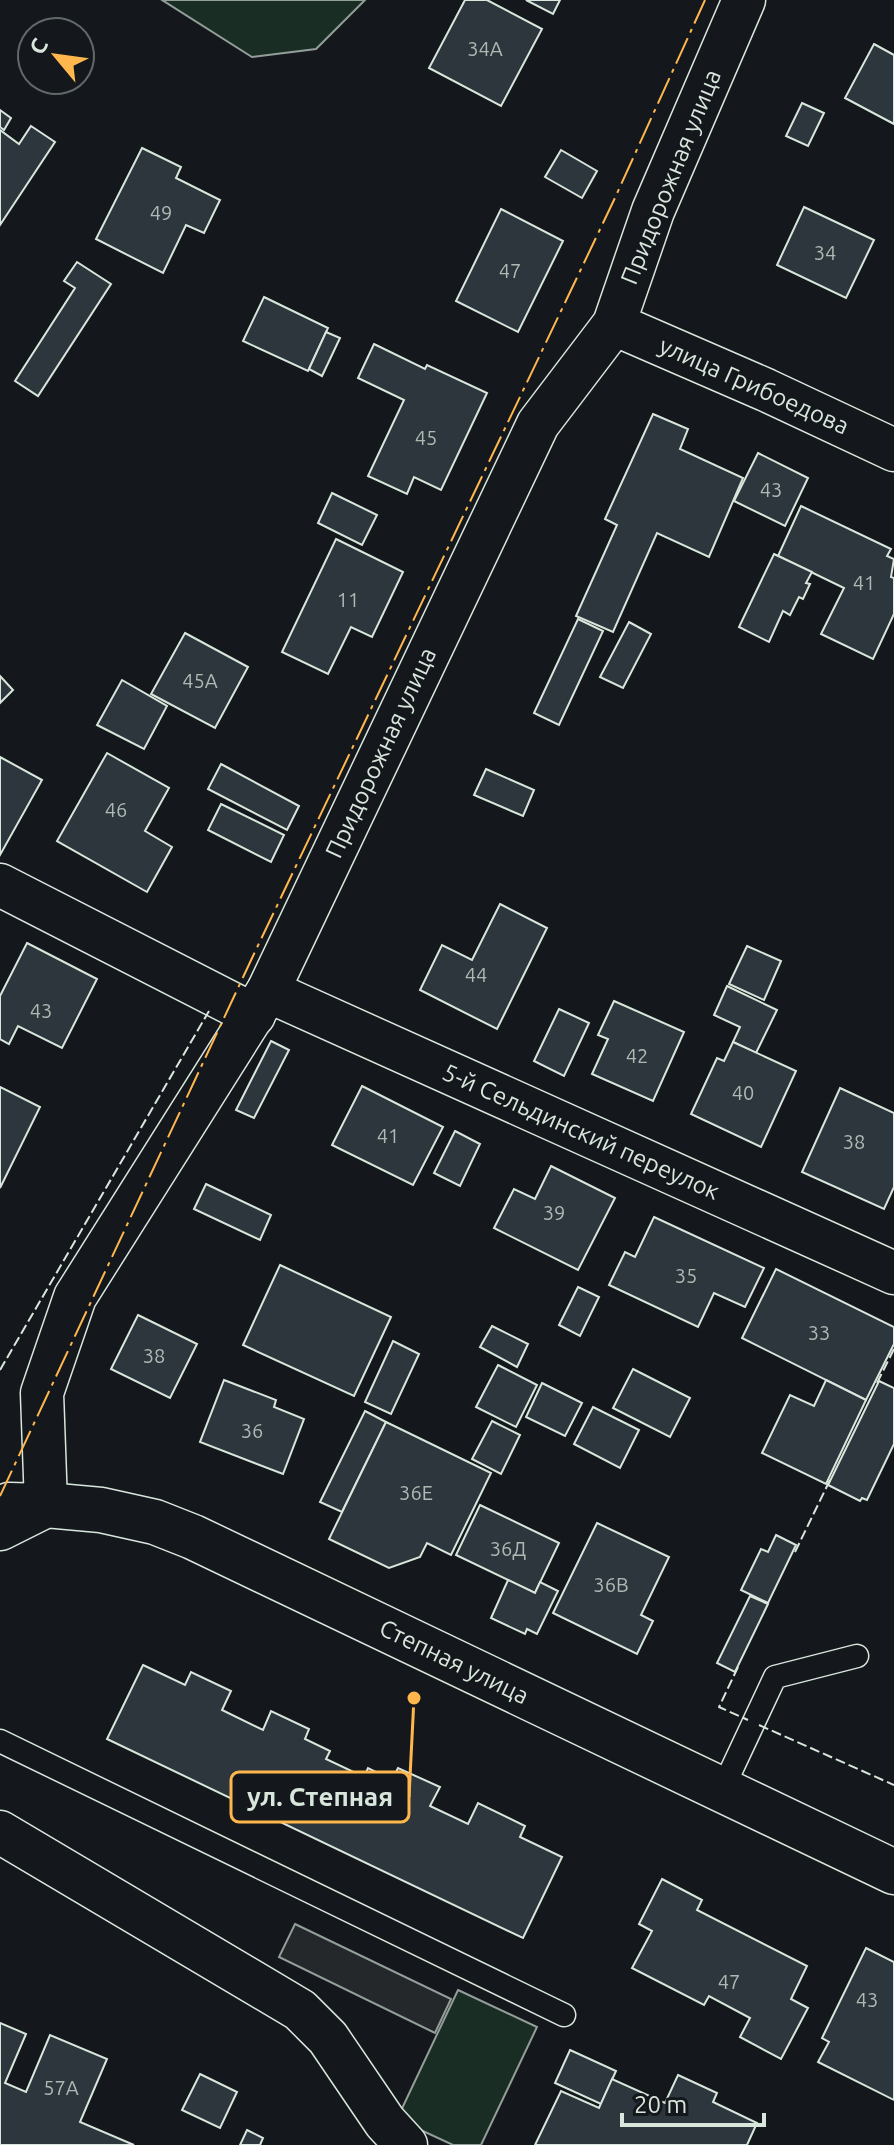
<svg xmlns="http://www.w3.org/2000/svg" width="894" height="2145" viewBox="0 0 894 2145" font-family="Ubuntu,sans-serif">
	<style>
		.green { fill: #1a2d24; stroke: #939e99; stroke-width: 2 }
		.parking { fill: #24282b; stroke: #939e99; stroke-width: 2 }
		.building { fill: #2c363c; stroke: #d8e6dc; stroke-width: 2 }
		.lines { fill: none; stroke-linecap: round; stroke-linejoin: round }
		.lane-casing { stroke: #d8e6dc; stroke-width: 25 }
		.street-casing { stroke: #d8e6dc; stroke-width: 45 }
		.secondary-casing { stroke: #d8e6dc; stroke-width: 47 }
		.lane { stroke: #14181c; stroke-width: 22 }
		.street { stroke: #14181c; stroke-width: 42 }
		.secondary { stroke: #14181c; stroke-width: 44 }
		.fence { stroke: #d8e6dc; stroke-width: 2; stroke-dasharray: 10 4; stroke-linecap: butt }
		.power { stroke: #ffb74d; stroke-width: 2; stroke-dasharray: 28 6 4 6; stroke-linecap: butt }
		.labels { text-anchor: middle; stroke-width: 6; stroke-linejoin: round; paint-order: stroke }
		.number-label { font-size: 20px; fill: #adbab4 }
		.street-label { font-size: 24px; fill: #d8e6dc; stroke: #14181c }
		.leader { fill: none; stroke: #ffb74d; stroke-width: 3 }
		.callout-dot { fill: #ffb74d; stroke: #14181c; stroke-width: 3 }
		.callout { fill: #14181c; stroke: #ffb74d; stroke-width: 3 }
		.callout-label { font-size: 26px; text-anchor: middle; font-weight: bold; fill: #d8e6dc }
	</style>
	<rect width="100%" height="100%" fill="#14181c"/>
	<g class="green">
		<polygon points="162,0 365,0 316,49 252,57"/>
		<polygon points="458,1990 537,2027 481,2145 453,2145 397,2119"/>
	</g>
	<polygon class="parking" points="295,1924 451,1999 435,2033 279,1957"/>
	<g class="building">
		<polygon points="465,0 487,0 542,29 501,106 429,68"/>
		<polygon points="526,0 560,0 553,14"/>
		<polygon points="874,44 894,55 894,124 845,98"/>
		<polygon points="802,103 824,113 808,146 786,136"/>
		<polygon points="0,110 11,118 4,130 0,127"/>
		<polygon points="31,126 55,142 0,225 0,130 19,144"/>
		<polygon points="142,148 181,167 176,178 220,200 204,233 186,225 163,273 96,239"/>
		<polygon points="561,150 597,171 582,198 545,177"/>
		<polygon points="804,207 874,240 846,298 777,265"/>
		<polygon points="501,209 563,241 518,332 456,301"/>
		<polygon points="77,262 111,284 38,396 15,381 75,288 64,281"/>
		<polygon points="264,297 328,328 308,371 243,341"/>
		<polygon points="326,332 340,338 322,376 309,369"/>
		<polygon points="374,344 425,369 427,365 487,393 441,490 414,477 407,494 368,476 404,400 358,378"/>
		<polygon points="653,414 688,429 680,449 743,478 709,557 657,533 613,632 576,616 617,525 605,519"/>
		<polygon points="758,453 808,478 785,526 734,501"/>
		<polygon points="332,493 377,515 362,545 318,523"/>
		<polygon points="801,506 891,549 887,556 894,559 891,577 894,578 894,614 873,659 821,634 844,588 778,556"/>
		<polygon points="336,539 403,572 372,637 351,627 328,674 282,652"/>
		<polygon points="774,554 812,572 806,583 810,584 803,599 799,597 790,615 783,611 769,642 739,627"/>
		<polygon points="578,619 603,631 559,725 534,713"/>
		<polygon points="629,622 651,634 623,688 600,677"/>
		<polygon points="185,633 248,667 215,728 151,694"/>
		<polygon points="0,676 13,690 0,703"/>
		<polygon points="122,680 167,706 144,749 97,725"/>
		<polygon points="107,753 169,788 145,831 172,847 147,892 57,841"/>
		<polygon points="0,757 42,780 0,855"/>
		<polygon points="221,764 299,806 287,830 208,789"/>
		<polygon points="486,769 534,790 523,816 474,795"/>
		<polygon points="221,804 284,835 271,862 208,830"/>
		<polygon points="500,904 547,928 497,1029 420,990 442,945 472,960"/>
		<polygon points="27,943 97,979 62,1048 18,1026 9,1044 0,1039 0,996"/>
		<polygon points="747,946 781,961 764,1000 729,984"/>
		<polygon points="727,986 777,1010 756,1053 733,1042 740,1027 714,1015"/>
		<polygon points="614,1001 684,1032 653,1101 592,1074 608,1039 598,1035"/>
		<polygon points="559,1009 589,1023 564,1076 534,1061"/>
		<polygon points="271,1041 289,1050 254,1118 236,1110"/>
		<polygon points="733,1042 796,1071 761,1147 691,1114 717,1058 724,1061"/>
		<polygon points="362,1086 443,1127 413,1185 332,1145"/>
		<polygon points="0,1087 40,1107 0,1188"/>
		<polygon points="840,1088 894,1113 894,1187 884,1209 802,1172"/>
		<polygon points="455,1131 480,1144 460,1186 434,1173"/>
		<polygon points="551,1166 615,1198 578,1270 494,1228 514,1189 535,1199"/>
		<polygon points="206,1184 271,1215 260,1240 194,1209"/>
		<polygon points="654,1217 764,1268 745,1307 714,1293 698,1327 609,1285 625,1252 635,1257"/>
		<polygon points="280,1265 391,1317 354,1396 243,1345"/>
		<polygon points="776,1269 894,1327 894,1344 866,1400 742,1338"/>
		<polygon points="578,1287 599,1297 580,1336 559,1325"/>
		<polygon points="138,1315 197,1344 170,1398 111,1369"/>
		<polygon points="492,1326 528,1344 517,1367 480,1347"/>
		<polygon points="393,1341 419,1354 391,1414 365,1402"/>
		<polygon points="498,1365 537,1385 516,1427 476,1407"/>
		<polygon points="633,1369 690,1398 670,1437 613,1408"/>
		<polygon points="224,1380 276,1400 274,1407 304,1419 283,1474 200,1442"/>
		<polygon points="826,1380 866,1400 826,1484 762,1453 790,1395 814,1406"/>
		<polygon points="879,1381 894,1388 894,1444 867,1500 862,1498 860,1501 828,1485"/>
		<polygon points="542,1383 582,1403 565,1436 526,1417"/>
		<polygon points="593,1407 639,1430 620,1468 574,1444"/>
		<polygon points="365,1411 386,1422 342,1512 320,1502"/>
		<polygon points="492,1421 520,1435 501,1474 472,1459"/>
		<polygon points="386,1422 491,1473 451,1555 427,1543 420,1557 389,1568 329,1539"/>
		<polygon points="480,1505 559,1543 535,1593 456,1555"/>
		<polygon points="597,1523 669,1557 641,1615 653,1621 637,1654 553,1613"/>
		<polygon points="776,1535 796,1545 768,1603 741,1590 761,1549 768,1552"/>
		<polygon points="508,1580 535,1593 540,1582 558,1591 537,1634 527,1629 525,1634 491,1618"/>
		<polygon points="750,1596 768,1604 735,1672 717,1663"/>
		<polygon points="143,1665 185,1685 191,1672 231,1691 222,1710 263,1730 271,1711 309,1729 305,1739 330,1751 326,1759 364,1777 368,1768 392,1780 398,1768 440,1787 430,1806 468,1824 478,1803 525,1826 520,1837 562,1857 523,1938 107,1739"/>
		<polygon points="662,1879 702,1900 697,1910 807,1966 791,1999 808,2008 781,2059 740,2037 750,2018 709,1996 704,2005 632,1968 652,1931 639,1924"/>
		<polygon points="866,1948 894,1962 894,2100 818,2062 829,2042 822,2038"/>
		<polygon points="0,2023 26,2034 5,2083 26,2092 50,2035 107,2059 80,2122 134,2145 0,2145"/>
		<polygon points="570,2050 616,2071 601,2104 555,2083"/>
		<polygon points="200,2074 237,2092 220,2128 182,2110"/>
		<polygon points="678,2075 717,2093 713,2102 757,2123 747,2145 535,2145 561,2091 599,2108 612,2079 665,2103"/>
		<polygon points="247,2130 263,2138 260,2145 240,2145"/>
	</g>
	<g class="lines">
		<g class="lane-casing">
			<g id="lane">
				<polyline points="0,1741 564,2015"/>
				<polyline points="722,1790 775,1677 857,1656"/>
			</g>
		</g>
		<g class="street-casing">
			<g id="street">
				<polyline points="614,324 766,390 894,450"/>
				<polyline points="0,885 254,1015"/>
				<polyline points="268,991 894,1273"/>
				<polyline points="9,1504 46,1505 42,1393 75,1297 268,991 538,424 614,324 653,211 744,0"/>
				<polyline points="0,1832 300,2010 328,2038 385,2122 406,2145"/>
			</g>
		</g>
		<g class="secondary-casing">
			<polyline id="secondary" points="0,1528 46,1505 101,1510 155,1522 193,1537 894,1872"/>
		</g>
		<use href="#lane" class="lane"/>
		<use href="#street" class="street"/>
		<use href="#secondary" class="secondary"/>
		<g class="fence">
			<polyline points="0,1370 209,1011"/>
			<polyline points="877,1383 894,1349"/>
			<polyline points="795,1552 830,1480"/>
			<polyline points="738,1667 719,1707 748,1720"/>
			<polyline points="759,1725 894,1785"/>
		</g>
		<polyline class="power" points="0,1496 253,956 614,200 705,0"/>
	</g>
	<g class="labels">
		<g class="number-label">
			<text x="485" y="56">34А</text>
			<text x="161" y="220">49</text>
			<text x="825" y="260">34</text>
			<text x="510" y="278">47</text>
			<text x="426" y="445">45</text>
			<text x="771" y="497">43</text>
			<text x="864" y="590">41</text>
			<text x="348" y="607">11</text>
			<text x="200" y="688">45А</text>
			<text x="116" y="817">46</text>
			<text x="476" y="982">44</text>
			<text x="41" y="1018">43</text>
			<text x="637" y="1063">42</text>
			<text x="743" y="1100">40</text>
			<text x="388" y="1143">41</text>
			<text x="854" y="1149">38</text>
			<text x="554" y="1220">39</text>
			<text x="686" y="1283">35</text>
			<text x="819" y="1340">33</text>
			<text x="154" y="1363">38</text>
			<text x="252" y="1438">36</text>
			<text x="416" y="1500">36Е</text>
			<text x="508" y="1556">36Д</text>
			<text x="611" y="1592">36В</text>
			<text x="729" y="1989">47</text>
			<text x="867" y="2007">43</text>
			<text x="61" y="2095">57А</text>
		</g>
		<g class="street-label">
			<text transform="translate(671 177) rotate(-68)" y="8">Придорожная улица</text>
			<text transform="translate(754 386) rotate(24)" y="8">улица Грибоедова</text>
			<text transform="translate(381 753) rotate(-65)" y="8">Придорожная улица</text>
			<text transform="translate(581 1132) rotate(24)" y="8">5-й Сельдинский переулок</text>
			<text transform="translate(454 1662) rotate(26)" y="8">Степная улица</text>
		</g>
	</g>
	<path class="leader" d="M414 1698L409 1797"/>
	<circle class="callout-dot" cx="414" cy="1698" r="8"/>
	<rect class="callout" x="231" y="1772" width="178" height="50" rx="8"/>
	<g class="callout-label">
		<text x="320" y="1806">ул. Степная</text>
	</g>
	<g transform="translate(56 56) rotate(299)"><circle r="38" fill="#14181c" stroke="#626a69" stroke-width="2"/>
	<path d="M0-6L14 30L0 20L-14 30Z" fill="#ffb74d"/>
	<text y="-12" font-size="22" font-weight="bold" text-anchor="middle" fill="#d8e6dc">С</text>
	</g>
	<path d="M622 2113v12h142v-12" fill="none" stroke="#d8e6dc" stroke-width="4"/>
	<text x="634" y="2113" font-size="24" fill="#d8e6dc" stroke="#14181c" stroke-width="6" paint-order="stroke">20 m</text>
</svg>
